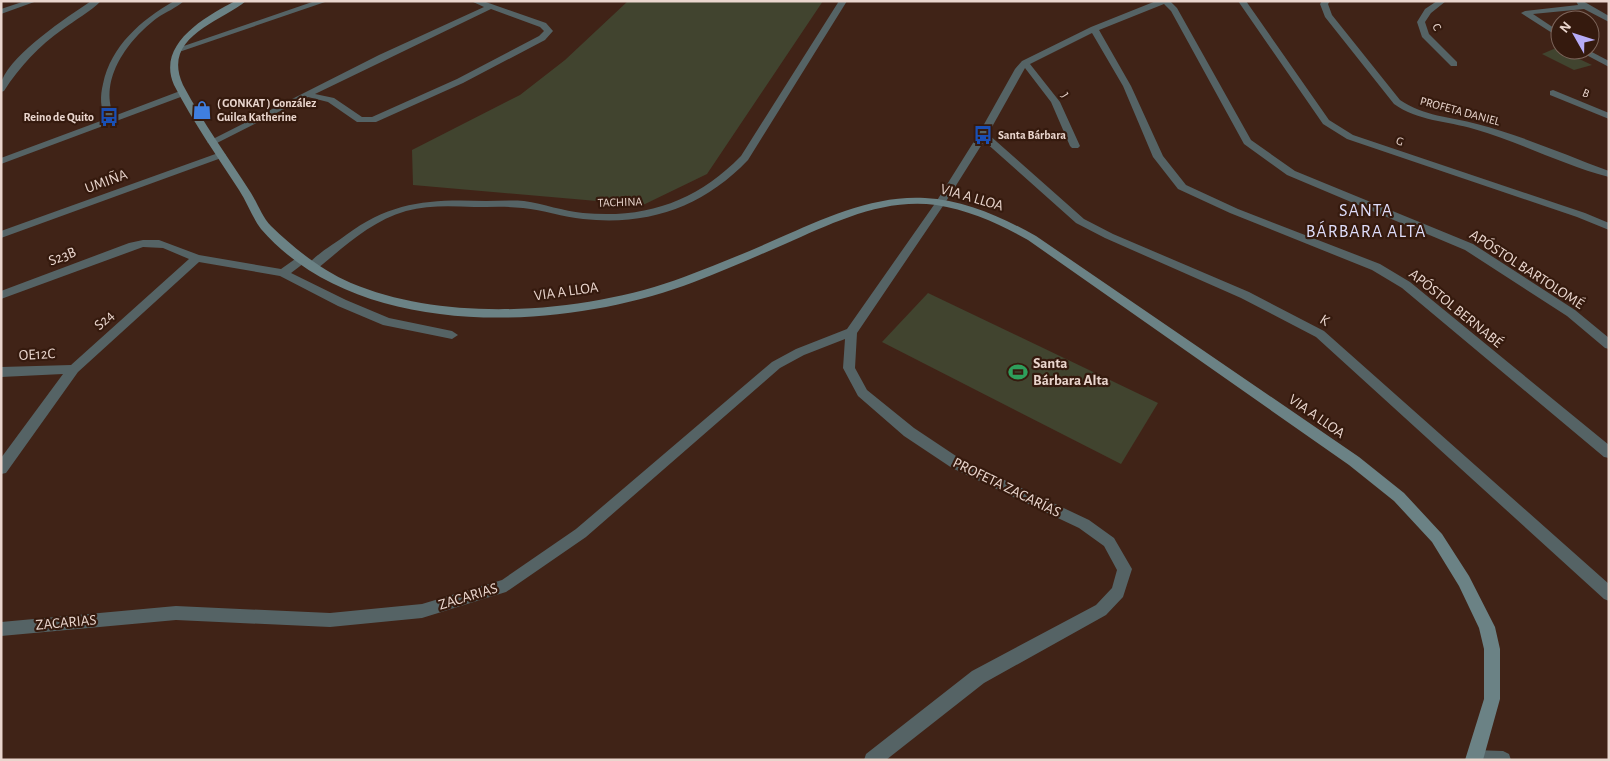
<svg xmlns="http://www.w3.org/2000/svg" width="1610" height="761" viewBox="0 0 1610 761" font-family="'Alegreya Sans',sans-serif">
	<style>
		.green { fill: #41442f }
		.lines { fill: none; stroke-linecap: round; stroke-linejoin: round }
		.street { fill: #556365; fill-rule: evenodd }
		.secondary { fill: #6b8285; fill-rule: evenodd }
		.labels { text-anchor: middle; stroke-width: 4.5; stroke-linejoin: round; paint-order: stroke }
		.far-street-label { font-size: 12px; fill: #ead6ce; stroke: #351a0e }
		.far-poi-label { font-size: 12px; font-weight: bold; fill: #ead6ce; stroke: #351a0e; text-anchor: start }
		.street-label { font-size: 15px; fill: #ead6ce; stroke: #351a0e }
		.poi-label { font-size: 15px; font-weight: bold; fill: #ead6ce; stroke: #351a0e; text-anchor: start }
		.quarter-label { font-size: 18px; letter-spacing: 1px; fill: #dfddfa; stroke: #351a0e }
	</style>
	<rect width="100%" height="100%" fill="#402317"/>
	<g class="green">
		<polygon points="628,1 823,1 707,174 643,205 413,185 412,150 520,95 565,60"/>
		<polygon points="1556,48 1592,65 1574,70 1542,54"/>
		<polygon points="928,293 1158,403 1121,464 882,342"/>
	</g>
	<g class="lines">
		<g class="street">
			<polygon points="25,1 37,1 1,14 1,9"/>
			<path d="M91,1h10c-11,11 -26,19 -38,28 -24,17 -43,37 -59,62l-3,1c0,-4 0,-8 1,-12 12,-28 64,-62 89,-79z"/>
			<path d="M174,1h10c-8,7 -18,11 -27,17 -28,21 -59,61 -43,98l66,-25h6v4l-185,69v-6l105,-39c-6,-11 -6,-23 -3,-35 8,-38 38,-64 71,-83z"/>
			<polygon points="315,1 328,1 182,51 175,49"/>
			<path d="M471,1h12l63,22 7,8 -8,9 -82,43 -87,39h-19l-29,-20 -20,-5 -93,47 -3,1 -5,-3 172,-87 105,-48zM491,9l49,18 4,4 -5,5 -82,43 -85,38h-10l-28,-19 -19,-4z"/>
			<path d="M839,1h8l-99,159c-45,47 -99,66 -165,59 -20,-2 -40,-9 -60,-11 -16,-2 -33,-1 -49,-1 -23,-1 -46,-2 -68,4 -35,10 -62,36 -89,58h-8l-2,-3c9,-12 27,-22 39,-31 46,-34 84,-36 140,-34 12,0 25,-1 38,0 20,3 39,10 59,12 64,6 114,-12 158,-57z"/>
			<polygon points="1156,1 1170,1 1177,8 1251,140 1295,171 1473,244 1575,310 1609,338 1609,349 1605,348 1567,316 1465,250 1287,175 1244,144 1171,11 1164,4 1099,30 1131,86 1163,156 1186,185 1238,209 1380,264 1410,282 1609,445 1609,458 1604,457 1402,288 1372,270 1230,213 1178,189 1153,157 1123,86 1092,33 1030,64 1060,102 1080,146 1078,148 1072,148 1070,146 1051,102 1025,68 988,134 1084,219 1113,234 1249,292 1324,331 1609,584 1609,601 1604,599 1316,337 1241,298 1105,238 1076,223 984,141 945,203 857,333 855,368 867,390 914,428 962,460 1089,520 1114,538 1132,569 1123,597 1106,615 984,683 886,760 864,760 866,754 972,671 1096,605 1112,588 1117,570 1104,546 1079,528 952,468 904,436 858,396 843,368 845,339 804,355 780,368 586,537 506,592 422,618 330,627 176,620 1,636 1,622 176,606 330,613 422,604 502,580 576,529 772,362 796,349 847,329 936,202 978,135 1015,69 1022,61 1091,27"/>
			<polygon points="1238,1 1246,1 1329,120 1353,135 1585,213 1609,223 1609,230 1577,217 1347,139 1323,124"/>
			<path d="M1322,1h8l-2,3 4,11 68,85c23,16 51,17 77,24 43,11 89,31 132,47v6c-46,-12 -89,-35 -135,-48 -27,-8 -56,-8 -80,-25l-69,-87 -5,-13z"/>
			<polygon points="1437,1 1446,1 1431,13 1425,22 1429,34 1457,62 1457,66 1451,66 1422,37 1417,22 1425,9"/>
			<polygon points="1576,1 1583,1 1609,16 1609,22 1584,9 1533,14 1560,32 1560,38 1521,13 1525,11 1578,5"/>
			<polygon points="1577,50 1588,50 1609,61 1609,67"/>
			<polygon points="1553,90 1609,113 1609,119 1550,95 1550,91"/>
			<polygon points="221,152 226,155 224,157 1,238 1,231"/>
			<polygon points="143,240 159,240 199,255 281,269 298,257 306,257 308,260 291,273 346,300 389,318 452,331 458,335 452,339 383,325 338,306 280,276 199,262 78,372 6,473 1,474 1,458 63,374 1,377 1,367 71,365 189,259 163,248 143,247 1,299 1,291 129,243"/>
			<polygon points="1474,750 1503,751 1509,754 1511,760 1466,760 1468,753"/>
		</g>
		<path class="secondary" d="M235,1h11c-27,22 -85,36 -63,84 20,38 45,72 68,108 7,11 11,24 20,33 24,23 50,44 80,57 97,41 237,30 333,-6 32,-12 64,-25 95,-39 46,-20 95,-43 146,-40 39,2 77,19 111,38l323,221 45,36 38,41 27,42 26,51 5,22v50l-17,61h-18l19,-61v-50l-5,-21 -20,-42 -27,-44 -38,-41 -45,-36 -321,-225c-28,-16 -59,-30 -92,-35 -54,-7 -103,18 -151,39 -30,13 -60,26 -91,38 -128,49 -334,61 -433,-53 -9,-12 -14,-27 -22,-39 -22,-34 -46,-68 -65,-105 -18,-41 31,-68 61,-84z"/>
	</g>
	<defs>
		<g id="shop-bare" transform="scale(1.5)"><path d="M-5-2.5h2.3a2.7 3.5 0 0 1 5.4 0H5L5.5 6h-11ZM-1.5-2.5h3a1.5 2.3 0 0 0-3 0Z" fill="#3f7fe0" stroke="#351a0e" stroke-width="2.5" paint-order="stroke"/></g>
		<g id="bus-bare" transform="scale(1.5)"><path d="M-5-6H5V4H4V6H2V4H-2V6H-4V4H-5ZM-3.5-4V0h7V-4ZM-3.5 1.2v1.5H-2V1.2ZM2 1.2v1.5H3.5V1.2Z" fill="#1a4fb4" stroke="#351a0e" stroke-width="2.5" paint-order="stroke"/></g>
		<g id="stadium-bare" transform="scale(1.5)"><path d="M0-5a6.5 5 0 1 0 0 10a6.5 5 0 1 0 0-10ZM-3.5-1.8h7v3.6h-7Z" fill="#2e9e5b" stroke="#351a0e" stroke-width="2.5" paint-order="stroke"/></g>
	</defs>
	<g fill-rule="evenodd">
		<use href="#shop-bare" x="202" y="110"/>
		<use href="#bus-bare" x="109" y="117"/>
		<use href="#bus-bare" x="983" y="135"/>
		<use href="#stadium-bare" x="1018" y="372"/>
	</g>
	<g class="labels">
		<g class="far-street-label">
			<text transform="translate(1437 27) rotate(62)" y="4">C</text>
			<text transform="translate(1586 93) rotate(23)" y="4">B</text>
			<text transform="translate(1065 95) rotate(59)" y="4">J</text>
			<text transform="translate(1460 111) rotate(15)" y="4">PROFETA DANIEL</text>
			<text transform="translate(1400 141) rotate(18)" y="4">G</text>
			<text transform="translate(620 202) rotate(-2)" y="4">TACHINA</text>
		</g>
		<g class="far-poi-label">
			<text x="217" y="107">( GONKAT ) González<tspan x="217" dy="14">Guilca Katherine</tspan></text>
			<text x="94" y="121" text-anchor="end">Reino de Quito</text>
			<text x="998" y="139">Santa Bárbara</text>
		</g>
		<g class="street-label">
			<text transform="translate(106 181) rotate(-20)" y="5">UMIÑA</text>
			<text transform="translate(972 197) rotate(16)" y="5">VIA A LLOA</text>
			<text transform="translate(62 256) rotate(-21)" y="5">S23B</text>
			<text transform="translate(1527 269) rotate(33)" y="5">APÓSTOL BARTOLOMÉ</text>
			<text transform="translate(566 291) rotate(-8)" y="5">VIA A LLOA</text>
			<text transform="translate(1456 308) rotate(39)" y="5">APÓSTOL BERNABÉ</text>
			<text transform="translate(104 320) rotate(-42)" y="5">S24</text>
			<text transform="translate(1325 320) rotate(32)" y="5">K</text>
			<text transform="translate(37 354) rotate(-3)" y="5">OE12C</text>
			<text transform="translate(1317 416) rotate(35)" y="5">VIA A LLOA</text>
			<text transform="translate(1007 487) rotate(26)" y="5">PROFETA ZACARÍAS</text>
			<text transform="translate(468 596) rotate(-17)" y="5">ZACARIAS</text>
			<text transform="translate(66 622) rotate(-5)" y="5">ZACARIAS</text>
		</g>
		<g class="poi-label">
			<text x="1033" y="368">Santa<tspan x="1033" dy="17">Bárbara Alta</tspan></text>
		</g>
		<g class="quarter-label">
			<text x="1366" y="216">SANTA<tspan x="1366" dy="21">BÁRBARA ALTA</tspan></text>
		</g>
	</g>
	<rect width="1610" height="761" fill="none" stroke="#ead6ce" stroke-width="5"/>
	<g transform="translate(1575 35) rotate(309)"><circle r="24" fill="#351a0e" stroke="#7d655b"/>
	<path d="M0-4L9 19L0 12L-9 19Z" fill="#b6acf8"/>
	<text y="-8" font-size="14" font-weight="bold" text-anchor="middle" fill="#ead6ce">N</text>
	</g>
</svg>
